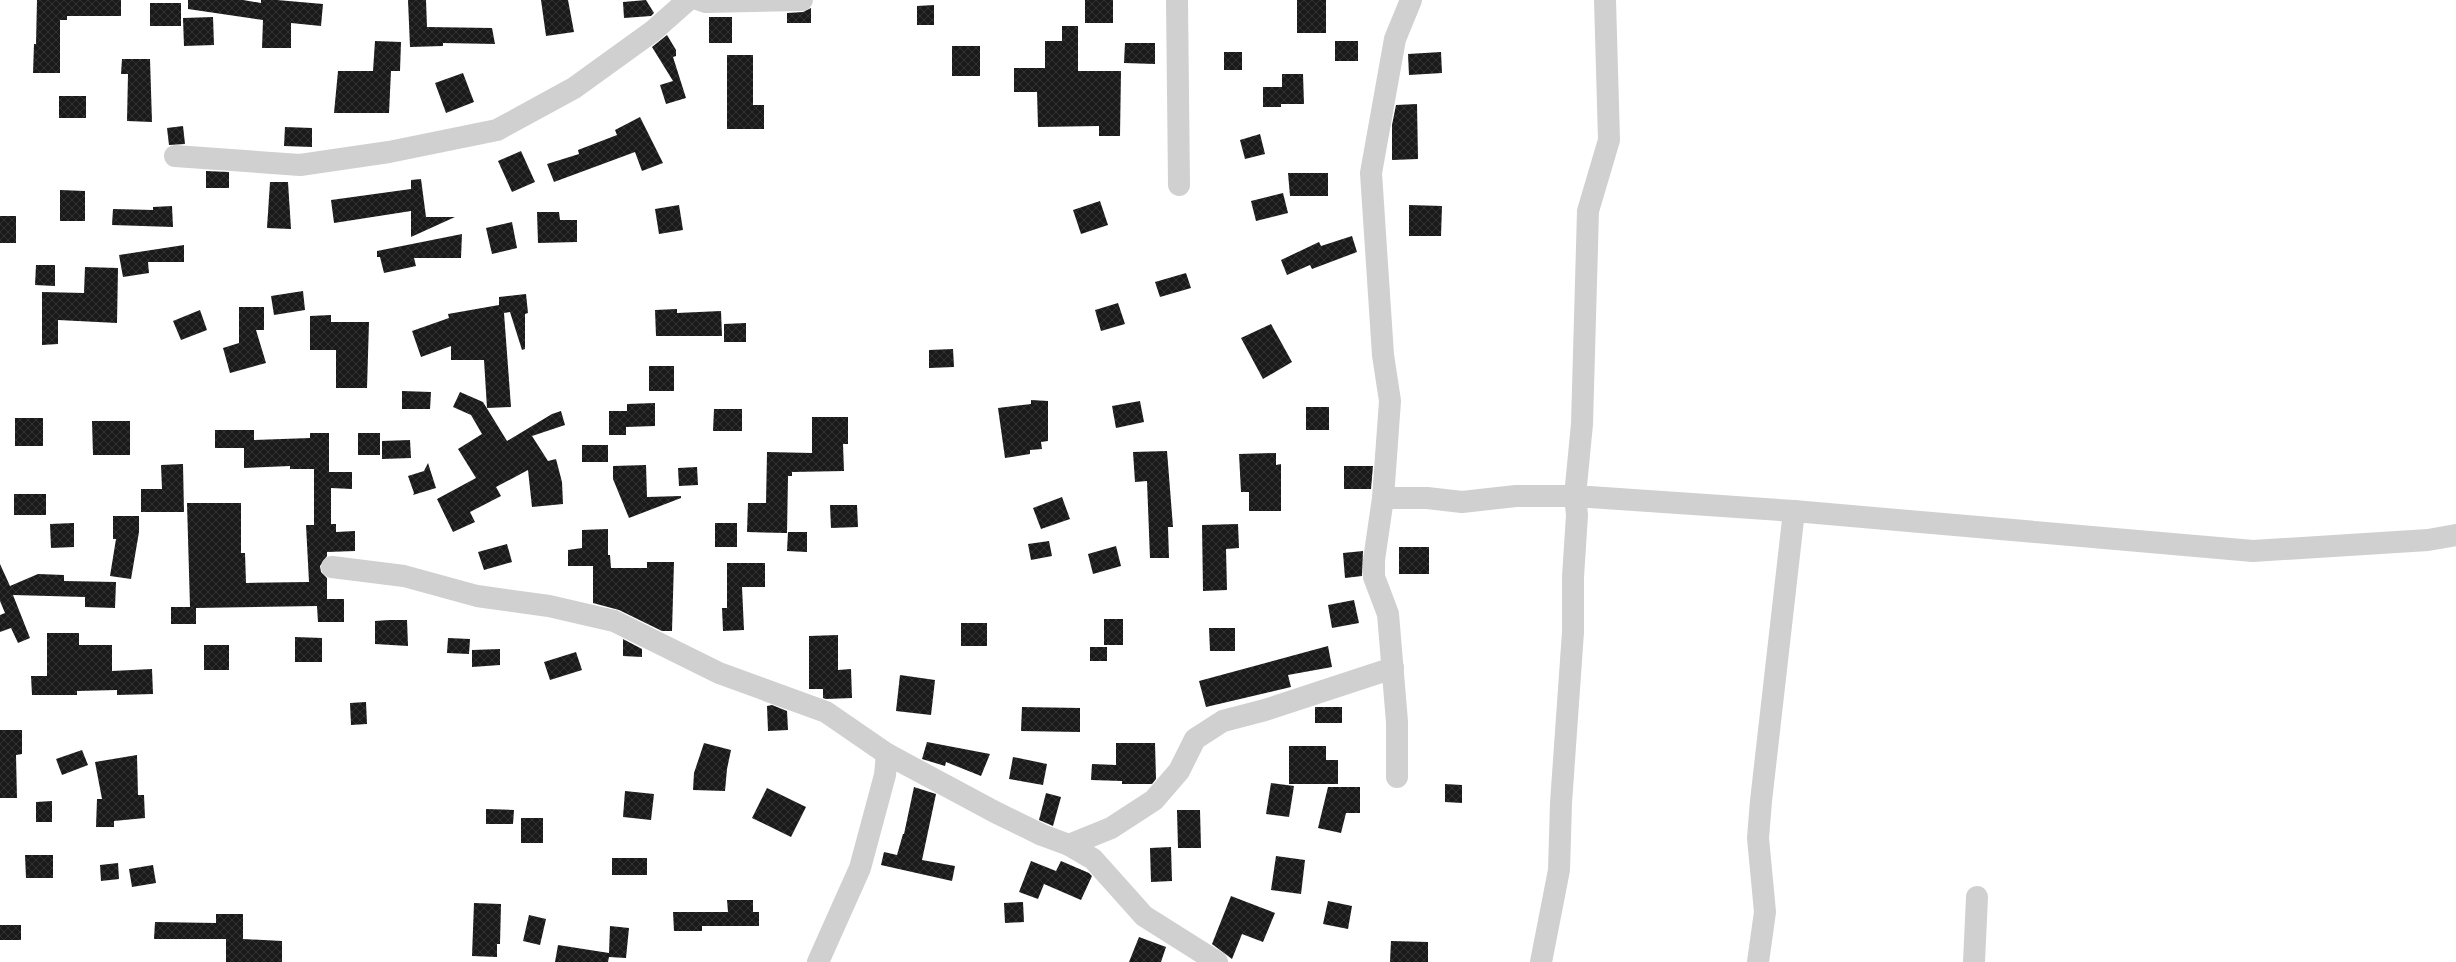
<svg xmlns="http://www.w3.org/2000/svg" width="2456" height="962" viewBox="0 0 2456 962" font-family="Lato,sans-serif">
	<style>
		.building { fill: url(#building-cross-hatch) }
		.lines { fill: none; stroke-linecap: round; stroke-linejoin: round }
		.minor { stroke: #d0d0d0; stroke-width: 22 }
	</style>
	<defs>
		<pattern id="building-cross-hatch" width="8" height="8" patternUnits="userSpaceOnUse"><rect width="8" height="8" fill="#1a1a1a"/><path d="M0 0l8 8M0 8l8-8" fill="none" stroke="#333"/></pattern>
	</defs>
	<rect width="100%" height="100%" fill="#fff"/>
	<g class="building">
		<polygon points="37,0 121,0 121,16 67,16 67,20 60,20 60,73 33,73 34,44 36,44"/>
		<polygon points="188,0 243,0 261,3 261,0 277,0 323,4 321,26 291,23 291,48 262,48 263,20 188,9"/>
		<polygon points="408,0 426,0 427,27 492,28 495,44 443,43 443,46 410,47"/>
		<polygon points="541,0 568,0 574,32 546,36"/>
		<polygon points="646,0 654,13 651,16 624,18 623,2"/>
		<rect x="1085" y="0" width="28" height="23"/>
		<rect x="1297" y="0" width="29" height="33"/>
		<rect x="150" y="3" width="31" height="23"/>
		<polygon points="934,5 934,25 917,25 917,6"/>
		<polygon points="811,8 811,23 787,23 787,13 803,12"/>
		<polygon points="213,17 214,45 184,46 183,18"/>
		<rect x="709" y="17" width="23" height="26"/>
		<polygon points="1062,26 1078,26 1078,71 1121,71 1120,136 1099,136 1099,126 1038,127 1037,92 1014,92 1014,68 1045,68 1045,41 1062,41"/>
		<polygon points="667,35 676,50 676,56 673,57 686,98 666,104 660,85 673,81 652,47"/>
		<polygon points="375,41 401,42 400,71 391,71 389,113 334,113 338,71 373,71"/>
		<rect x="1335" y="41" width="23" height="20"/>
		<polygon points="1125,43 1155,43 1155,64 1124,63"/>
		<rect x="952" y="46" width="28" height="30"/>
		<rect x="1224" y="52" width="18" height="18"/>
		<polygon points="1441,52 1442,73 1409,75 1408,54"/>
		<polygon points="727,55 753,55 753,105 764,105 764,129 727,129"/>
		<polygon points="122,59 150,59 152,122 127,121 128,74 121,74"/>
		<polygon points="463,73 474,102 446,113 435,83"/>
		<polygon points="1282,74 1303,74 1304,104 1281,104 1281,107 1263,107 1263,87 1282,87"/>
		<rect x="59" y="96" width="27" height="22"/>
		<polygon points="1417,104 1418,159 1392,160 1392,125 1396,105"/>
		<polygon points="640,117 663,163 642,171 635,152 554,182 547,164 579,154 578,150 617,135 615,130"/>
		<polygon points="183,126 185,144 169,145 167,128"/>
		<polygon points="285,127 312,128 312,147 284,146"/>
		<polygon points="1260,134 1265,154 1245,159 1240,140"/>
		<polygon points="521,151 535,182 512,192 498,161"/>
		<polygon points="206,171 229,172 229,188 206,188"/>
		<polygon points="1288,173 1328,173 1328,196 1290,196"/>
		<polygon points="421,179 426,217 455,217 411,237 411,211 334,223 331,200 411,189 411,180"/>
		<polygon points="270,182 288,182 291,229 267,228"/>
		<polygon points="60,190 85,191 85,221 60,221"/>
		<polygon points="1283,193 1288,213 1256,221 1251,201"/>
		<polygon points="1100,201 1108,225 1081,234 1073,210"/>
		<polygon points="679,205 683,230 659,234 655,209"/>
		<polygon points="1409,205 1442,206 1441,236 1409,236"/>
		<polygon points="172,206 173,227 112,225 113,209 153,210 153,207"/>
		<polygon points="537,212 559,212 560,220 577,220 577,242 538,243"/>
		<rect x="0" y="216" width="16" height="27"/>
		<polygon points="512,222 517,248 492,254 486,228"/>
		<polygon points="462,234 461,258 414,258 416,266 384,273 380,257 377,257 377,251"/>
		<polygon points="1352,236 1357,252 1312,269 1310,265 1287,275 1281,260 1319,242 1321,246"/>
		<polygon points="184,245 184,262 148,262 149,273 123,277 119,255"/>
		<polygon points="36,265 55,265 55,286 35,285"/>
		<polygon points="85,267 118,268 117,323 58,320 58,344 42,345 42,292 84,293"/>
		<polygon points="1186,273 1191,288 1160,297 1155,282"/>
		<polygon points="303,291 305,310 274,315 271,296"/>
		<polygon points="526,294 528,313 525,314 525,349 522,350 510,312 504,313 511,407 487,408 484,360 451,360 451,346 421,357 412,331 449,318 448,314 499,305 499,297"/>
		<polygon points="1118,303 1125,324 1101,331 1095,310"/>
		<polygon points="239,307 264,307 264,330 256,330 266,363 230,373 223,348 239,343"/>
		<polygon points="677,309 677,313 721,311 722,336 656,336 655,310"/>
		<polygon points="200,310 207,330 181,340 173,321"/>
		<polygon points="331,315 331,322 369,322 367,388 336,388 336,350 310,350 310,316"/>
		<polygon points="746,323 746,342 724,342 724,324"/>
		<polygon points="1271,324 1292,362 1263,379 1241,338"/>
		<polygon points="953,349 954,367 929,368 929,350"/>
		<rect x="649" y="366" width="25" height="25"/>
		<polygon points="402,391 431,392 430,409 402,409"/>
		<polygon points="460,392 483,402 507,441 552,414 561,411 565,425 532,436 548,461 556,459 562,482 563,504 532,507 528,470 496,487 501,496 470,512 475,522 453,532 437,499 476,478 458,449 482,434 471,415 453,407"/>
		<polygon points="1031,400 1048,401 1048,441 1041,442 1042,449 1030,450 1030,454 1005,458 998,408 1031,404"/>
		<polygon points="1140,401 1144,422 1116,428 1112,406"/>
		<polygon points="655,403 655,426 626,427 626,435 609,435 609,411 627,411 627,404"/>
		<rect x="1306" y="407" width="23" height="23"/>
		<polygon points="714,409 742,409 742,431 713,431"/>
		<polygon points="812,417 848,417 848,444 843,444 844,471 792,472 792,476 788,476 787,533 747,532 748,503 766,503 767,452 812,453"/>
		<rect x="15" y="418" width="28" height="28"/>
		<polygon points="92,421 130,421 130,455 93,455"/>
		<polygon points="215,430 254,430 254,440 310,438 310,433 329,433 329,472 352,472 352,489 331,488 331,524 336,524 336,532 355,531 355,551 327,552 327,556 320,566 321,572 327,578 327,599 344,599 344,622 318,622 317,606 196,608 196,624 171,624 171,607 190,607 187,503 241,503 241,553 245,553 246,583 309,582 306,525 314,525 314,469 290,469 290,466 244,468 244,448 215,448"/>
		<rect x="358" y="433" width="22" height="22"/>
		<polygon points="410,440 411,458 382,459 382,441"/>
		<rect x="582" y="445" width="26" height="17"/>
		<polygon points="1167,451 1173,527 1168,527 1169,558 1150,558 1147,481 1135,482 1133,452"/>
		<polygon points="1276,453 1276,465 1281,464 1281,511 1249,511 1249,492 1241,492 1239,454"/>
		<polygon points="428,463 436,488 413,495 414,493 408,476 424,471"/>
		<polygon points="183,464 184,512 141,512 141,489 162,489 161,465"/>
		<polygon points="646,465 647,497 681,496 681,498 629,518 613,479 613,466"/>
		<polygon points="1344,466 1373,466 1371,489 1344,489"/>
		<polygon points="697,467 698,485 679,486 678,468"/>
		<rect x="14" y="494" width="32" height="21"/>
		<polygon points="1062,497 1070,519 1041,529 1033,508"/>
		<polygon points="830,505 857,505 858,527 831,528"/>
		<polygon points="113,516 139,516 139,532 131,579 110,576 116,539 113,539"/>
		<polygon points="74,523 74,547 51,548 50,524"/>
		<rect x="715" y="523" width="22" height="24"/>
		<polygon points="1238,524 1239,548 1226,549 1227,590 1203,591 1202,525"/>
		<polygon points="608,529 608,555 610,555 611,568 647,568 647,562 674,562 672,631 662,631 619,610 593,603 593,566 568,566 568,550 582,548 582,530"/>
		<polygon points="788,532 807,532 807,552 787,551"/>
		<polygon points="1049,541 1052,556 1031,560 1028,544"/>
		<polygon points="507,544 512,562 484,570 478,552"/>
		<polygon points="1116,546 1121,566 1093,574 1088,554"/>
		<rect x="1399" y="547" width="30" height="27"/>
		<polygon points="1363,551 1362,576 1345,578 1343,553"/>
		<polygon points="727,563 765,563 765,587 742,587 744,630 723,631 722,608 727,608"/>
		<polygon points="0,564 10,586 38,574 64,575 64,581 116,582 115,608 85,607 85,597 13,595 30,638 18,643 11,628 0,632 0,615 5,613 0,601"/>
		<polygon points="1354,600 1359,623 1332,628 1328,605"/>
		<rect x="1104" y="619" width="19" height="26"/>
		<polygon points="389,620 407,620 408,646 375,644 375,621"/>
		<rect x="961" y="623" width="26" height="23"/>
		<polygon points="1209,628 1235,628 1235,651 1210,651"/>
		<polygon points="47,633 79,633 79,645 112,645 112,671 152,669 153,694 117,695 117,690 77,691 77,695 32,695 31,676 47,676"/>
		<polygon points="838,635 838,670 851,669 852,698 826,699 823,698 823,689 809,689 809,636"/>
		<polygon points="295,637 322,638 322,662 295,662"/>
		<polygon points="448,638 470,639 469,654 447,653"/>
		<polygon points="623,639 642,649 642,657 623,656"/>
		<rect x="204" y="645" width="25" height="25"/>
		<polygon points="1328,646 1332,667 1288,675 1291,687 1206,707 1199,681"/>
		<rect x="1090" y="647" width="17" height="14"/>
		<polygon points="500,649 500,665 472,667 472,650"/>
		<polygon points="576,652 582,670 550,680 544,662"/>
		<polygon points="900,675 935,680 931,715 896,711"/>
		<polygon points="366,702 367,724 351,725 350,703"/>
		<polygon points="772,705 787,711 788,730 768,731 767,706"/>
		<polygon points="1022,707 1080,708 1080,732 1021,731"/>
		<rect x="1315" y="707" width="27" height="16"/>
		<polygon points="0,730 22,730 22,754 16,755 17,798 0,798"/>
		<polygon points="927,742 990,754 981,776 946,762 945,766 922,759"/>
		<polygon points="704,743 731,750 727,769 725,791 693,790 694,773"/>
		<polygon points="1116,743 1155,743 1156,779 1152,784 1122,784 1122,781 1091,780 1092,764 1116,765"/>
		<polygon points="1289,746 1326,746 1326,760 1338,760 1338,784 1289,784"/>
		<polygon points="82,750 88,765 62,775 56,759"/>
		<polygon points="137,755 138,795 144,795 145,818 114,821 114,827 96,827 97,799 102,799 95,762"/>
		<polygon points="1013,757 1047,764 1043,785 1009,779"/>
		<polygon points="1271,783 1294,786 1289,817 1266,814"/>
		<polygon points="1445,784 1462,785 1462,803 1445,802"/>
		<polygon points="914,787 936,794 922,860 955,866 952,881 881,865 884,852 897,855 903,834 904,834"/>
		<polygon points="1328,787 1360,787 1360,813 1346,813 1341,833 1318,828"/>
		<polygon points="767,788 806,807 791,837 752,818"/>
		<polygon points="625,791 654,794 651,820 623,817"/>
		<polygon points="1046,793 1061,797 1053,826 1039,820"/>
		<polygon points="52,801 52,822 36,822 36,802"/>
		<polygon points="486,809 514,810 513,824 486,824"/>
		<polygon points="1177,810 1200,810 1201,848 1178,848"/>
		<rect x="521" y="818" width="22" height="25"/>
		<polygon points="1171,847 1172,881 1151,882 1150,848"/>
		<polygon points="25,855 53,855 53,878 26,878"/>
		<polygon points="1276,856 1305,860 1301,894 1271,890"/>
		<rect x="612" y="858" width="35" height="17"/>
		<polygon points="1031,861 1056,871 1061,861 1089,873 1092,876 1081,900 1044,884 1038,899 1019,892"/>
		<polygon points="118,863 119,879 101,881 100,865"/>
		<polygon points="153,865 156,883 132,887 129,869"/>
		<polygon points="1231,896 1275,913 1263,942 1242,934 1232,959 1212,944"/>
		<polygon points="727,900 753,900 753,912 759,912 759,926 702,926 702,931 674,931 673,912 728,912"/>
		<polygon points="1328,901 1352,906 1348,929 1323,924"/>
		<polygon points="1023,902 1024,922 1005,923 1004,903"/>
		<polygon points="474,903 501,904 500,944 497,944 497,957 472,956"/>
		<polygon points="216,914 243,914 243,939 282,941 282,962 226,962 226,939 154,939 155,922 216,923"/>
		<polygon points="529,915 546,919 540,945 523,941"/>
		<rect x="0" y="925" width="21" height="15"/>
		<polygon points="610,926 629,928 626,958 609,957 608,962 555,962 558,945 609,953"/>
		<polygon points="1139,937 1166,947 1161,962 1129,962"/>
		<polygon points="1391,941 1428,942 1428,962 1390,962"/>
	</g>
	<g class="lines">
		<g class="minor">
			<polyline points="700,0 706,2 802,0"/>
			<polyline points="1177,0 1179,185"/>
			<polyline points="1605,0 1609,140 1588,211 1582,424 1575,496 1794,511 2253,551 2428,540 2456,535"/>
			<polyline points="175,156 300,165 389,152 497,130 574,88 653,31 688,0"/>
			<polyline points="1383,498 1427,498 1462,502 1516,496 1575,496 1577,515 1573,577 1573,632 1561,803 1559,870 1541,962"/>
			<polyline points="332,567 404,576 477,596 549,606 614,621 719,673 826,712 887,754 995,812 1042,835 1069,845 1093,859 1144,916 1217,962"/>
			<polyline points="1397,777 1397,722 1388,614 1374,577 1374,560 1383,498 1390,401 1383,355 1371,173 1395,39 1411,0"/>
			<polyline points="1069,845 1111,828 1154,800 1179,771 1195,739 1223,721 1265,710 1393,668"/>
			<polyline points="818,962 860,868 885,775 887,754"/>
			<polyline points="1758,962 1765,912 1758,838 1761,801 1794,511"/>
			<polyline points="1974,962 1977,897"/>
		</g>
	</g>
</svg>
